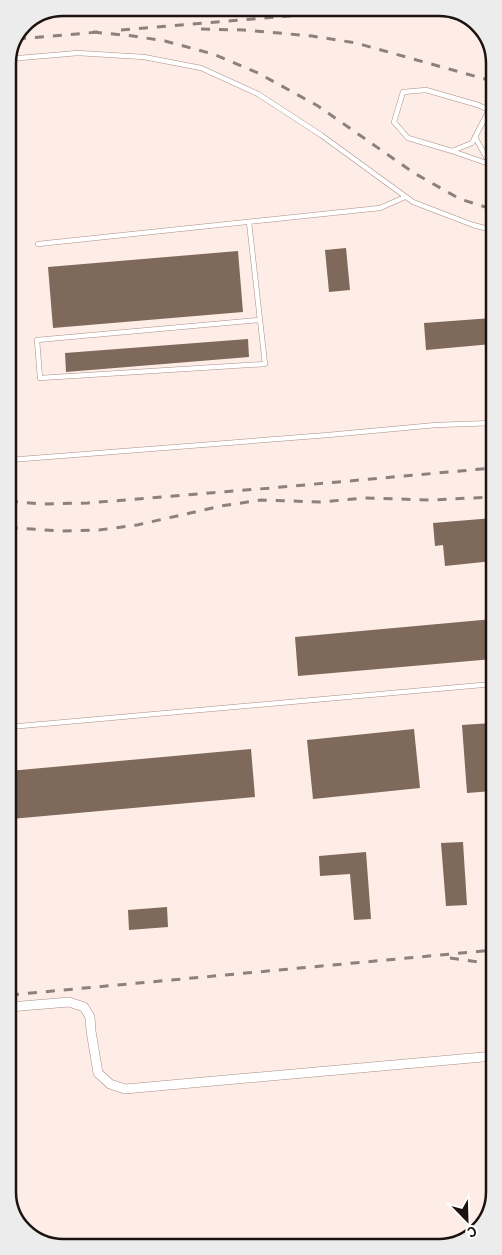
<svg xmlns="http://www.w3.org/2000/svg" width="502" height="1255" viewBox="0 0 502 1255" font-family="Overpass,sans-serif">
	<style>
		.building { fill: #7e695a }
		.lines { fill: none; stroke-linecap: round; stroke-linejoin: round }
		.lane-casing { stroke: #aa8e86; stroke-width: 5.5 }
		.street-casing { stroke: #aa8e86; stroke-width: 10 }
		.lane { stroke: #fff; stroke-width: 4.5 }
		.street { stroke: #fff; stroke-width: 9 }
		.rail { stroke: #8e807c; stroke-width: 3; stroke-dasharray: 9 9; stroke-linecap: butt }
		.rim { fill: none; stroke: #1c120f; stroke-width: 2.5 }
	</style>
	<rect width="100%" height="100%" fill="#feece6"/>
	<g class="building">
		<polygon points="346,248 350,290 329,292 325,250"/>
		<polygon points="238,251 243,312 53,328 48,267"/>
		<polygon points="492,318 492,344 426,350 424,323"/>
		<polygon points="248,339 249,357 66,372 65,353"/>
		<polygon points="493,518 493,561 445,566 443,545 435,546 433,523"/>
		<polygon points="493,619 493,659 298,676 295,637"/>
		<polygon points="492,723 493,743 493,791 467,793 462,725"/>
		<polygon points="414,729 420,788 313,799 307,740"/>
		<polygon points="251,749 255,797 11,819 9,795 9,771"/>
		<polygon points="463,842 467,905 446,906 441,843"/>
		<polygon points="366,852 371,919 354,920 350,874 320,876 319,856"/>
		<polygon points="167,907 168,927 129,930 128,910"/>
	</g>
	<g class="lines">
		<g class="lane-casing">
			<g id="lane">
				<polyline points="8,59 78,53 144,57 201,68 258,94 321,135 413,202 473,225 492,230"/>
				<polygon points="426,90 478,105 489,110 472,143 452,151 408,138 394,122 403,92"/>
				<polyline points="475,137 490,164"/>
				<polyline points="452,151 492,165"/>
				<polyline points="249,222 260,320 37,340 40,378 265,364 260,320"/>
				<polyline points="38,244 380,208 405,197"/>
				<polyline points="9,460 328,435 436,425 493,423"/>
				<polyline points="9,727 493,684"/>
			</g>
		</g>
		<g class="street-casing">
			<polyline id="street" points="10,1007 69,1002 84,1007 90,1017 91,1031 98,1073 110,1084 125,1089 494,1056"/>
		</g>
		<use href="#lane" class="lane"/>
		<use href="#street" class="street"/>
		<g class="rail">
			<polyline points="201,29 244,30 312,36 356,43 492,81"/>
			<polyline points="121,30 386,8"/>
			<polyline points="93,32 133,36 165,41 213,54 258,73 318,106 414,173 460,199 492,209"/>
			<polyline points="17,39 99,32"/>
			<polyline points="9,501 41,504 88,503 271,488 493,468"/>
			<polyline points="9,526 17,528 61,531 99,530 137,525 221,506 261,500 320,502 366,498 430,500 493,497"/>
			<polyline points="450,958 494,964"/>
			<polyline points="10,995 494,950"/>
		</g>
	</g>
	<path d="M0 0H502V1255H0ZM63 16H439A47 47 0 0 1 486 63V1192A47 47 0 0 1 439 1239H63A47 47 0 0 1 16 1192V63A47 47 0 0 1 63 16Z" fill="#edecec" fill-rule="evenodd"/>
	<path class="rim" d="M63 16H439A47 47 0 0 1 486 63V1192A47 47 0 0 1 439 1239H63A47 47 0 0 1 16 1192V63A47 47 0 0 1 63 16Z"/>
	<g transform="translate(467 1220) rotate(157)" stroke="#ffffff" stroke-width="4" paint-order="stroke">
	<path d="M0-4L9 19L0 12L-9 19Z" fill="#1c120f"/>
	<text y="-8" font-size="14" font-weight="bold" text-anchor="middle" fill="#1c120f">С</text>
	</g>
</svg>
